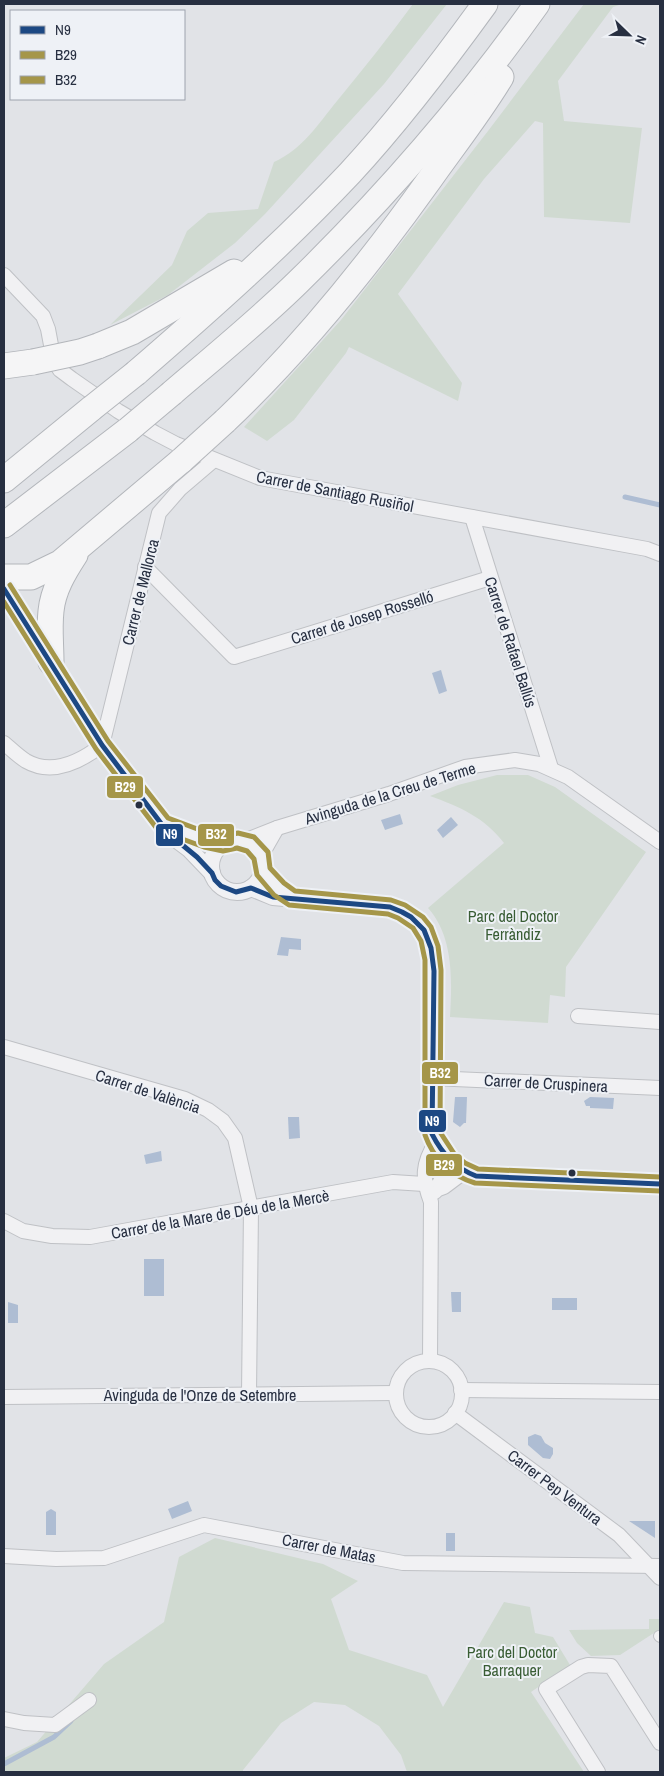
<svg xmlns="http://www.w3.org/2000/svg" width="664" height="1776" viewBox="0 0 664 1776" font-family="'Archivo Narrow',sans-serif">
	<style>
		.green { fill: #d0dad1 }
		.water { fill: #aebdd3 }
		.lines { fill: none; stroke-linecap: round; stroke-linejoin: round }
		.stream { stroke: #aebdd3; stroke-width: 5 }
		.pedestrian-casing { stroke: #bfc1c5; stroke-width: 12 }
		.minor-casing { stroke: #bfc1c5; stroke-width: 16 }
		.tertiary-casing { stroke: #bfc1c5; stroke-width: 18 }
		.motorway-casing { stroke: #b3b6bb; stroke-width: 27 }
		.pedestrian { stroke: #f1f1f3; stroke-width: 10 }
		.minor { stroke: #f1f1f3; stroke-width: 14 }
		.tertiary { stroke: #f1f1f3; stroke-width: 16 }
		.motorway { stroke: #f5f5f6; stroke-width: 25 }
		.motorway-bridge-casing { stroke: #b3b6bb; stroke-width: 27; stroke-linecap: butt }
		.motorway-bridge { stroke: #f5f5f6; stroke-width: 25 }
		.bus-1-casing { stroke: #eef1f6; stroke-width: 9 }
		.bus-2-casing { stroke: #eef1f6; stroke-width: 9 }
		.bus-3-casing { stroke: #eef1f6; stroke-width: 9 }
		.bus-1 { stroke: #1c4883; stroke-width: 5 }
		.bus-2 { stroke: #a59649; stroke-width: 5 }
		.bus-3 { stroke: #a59649; stroke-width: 5 }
		.bus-dot { fill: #272f41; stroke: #eef1f6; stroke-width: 2 }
		.labels { text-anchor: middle; stroke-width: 4; stroke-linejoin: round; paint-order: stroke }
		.street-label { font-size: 16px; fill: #272f41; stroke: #eef1f6 }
		.park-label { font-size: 16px; fill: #395d34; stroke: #eef1f6 }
		.line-badge { stroke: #eef1f6; stroke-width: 2 }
		.badge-label { font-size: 14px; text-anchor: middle; font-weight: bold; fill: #fff }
	</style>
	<rect width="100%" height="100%" fill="#e1e3e7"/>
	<g class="green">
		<path d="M413,4h34l-63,80 -119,130 -30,29 -67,52 -58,30 62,-60 15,-34 21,-18 50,-4 16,-47c29,-13 44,-38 63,-61 26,-32 52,-64 76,-97z"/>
		<polygon points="584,4 622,4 613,7 558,81 564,121 642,128 630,223 544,217 543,123 535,121 484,179 398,294 462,383 458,401 349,347 346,353 294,420 267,441 244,427 341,320 488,131"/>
		<path d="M497,775h31l27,12 91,65 -80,115 -1,30 -15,-2 -2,28 -98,-6c2,-36 4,-80 -22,-109l76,-65c-20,-26 -44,-36 -74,-47l28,-11z"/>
		<polygon points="215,1538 323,1564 358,1581 331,1599 349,1650 427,1675 443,1707 504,1602 530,1607 535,1633 553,1637 570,1665 531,1692 584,1772 407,1772 401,1755 379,1726 345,1705 314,1702 281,1723 243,1770 243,1772 4,1772 4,1758 37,1742 104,1664 164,1622 179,1557"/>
		<polygon points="649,1619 660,1619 660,1629 620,1655 591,1656 577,1643 569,1630 649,1629"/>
	</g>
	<g class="water">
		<polygon points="441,670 447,691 439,694 432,673"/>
		<polygon points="400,814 403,824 385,830 381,820"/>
		<polygon points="451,817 458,825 443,838 437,830"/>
		<polygon points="281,937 301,939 301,950 289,949 288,956 277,955"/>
		<polygon points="455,1097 467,1097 466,1123 464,1123 460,1127 453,1122"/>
		<polygon points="590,1097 614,1098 613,1109 590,1108 590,1106 586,1106 584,1101"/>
		<polygon points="288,1117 299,1117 300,1138 289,1139"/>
		<polygon points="161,1151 162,1161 146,1164 144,1155"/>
		<rect x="144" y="1259" width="20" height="37"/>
		<polygon points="451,1292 461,1292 461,1312 452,1312"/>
		<rect x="552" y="1298" width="25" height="12"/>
		<polygon points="8,1302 18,1305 18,1323 8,1323"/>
		<polygon points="535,1434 541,1436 545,1443 553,1448 553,1454 550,1459 543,1458 528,1445 528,1437"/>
		<polygon points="188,1501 192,1511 172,1519 168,1509"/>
		<polygon points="51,1509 56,1512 56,1535 46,1535 46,1512"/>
		<polygon points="629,1521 655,1521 655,1538"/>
		<rect x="446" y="1533" width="9" height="18"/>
	</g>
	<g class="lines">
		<g class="stream">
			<polyline points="625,497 660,505"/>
			<polyline points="4,1764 54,1737 71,1721"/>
		</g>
		<g class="pedestrian-casing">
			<polyline id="pedestrian" points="659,1636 660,1637"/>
		</g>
		<g class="minor-casing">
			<g id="minor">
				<polyline points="4,275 43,316 48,329 54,361 60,370 72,379 118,411 155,433 176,444 260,478 647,549 660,554"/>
				<polyline points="472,517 551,768"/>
				<polyline points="145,567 234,657 490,578"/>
				<path d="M4,743c7,6 14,13 22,18 26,15 54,1 76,-16l57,-232 21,-24 34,-29"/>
				<polyline points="244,841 277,828 389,794 465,767 515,760 539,764 568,777 660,842"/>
				<polyline points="261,856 277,828"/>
				<polyline points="578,1016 660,1022"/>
				<polyline points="4,1047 185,1099 208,1110 223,1121 235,1138 251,1208 249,1395"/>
				<polyline points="432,1078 660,1088"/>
				<polyline points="435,1192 450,1162"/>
				<polyline points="4,1221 23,1231 52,1236 90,1237 393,1182 424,1184 436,1190 444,1187 464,1172"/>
				<path d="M430,1361l1,-159c-9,-24 -9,-38 5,-60"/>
				<circle cx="429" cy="1394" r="33"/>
				<polyline points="461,1390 660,1392"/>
				<polyline points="4,1397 395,1393"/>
				<polyline points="455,1413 619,1535 660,1578"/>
				<polyline points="4,1556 56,1559 104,1558 204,1525 403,1563 660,1566"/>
				<polyline points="4,1719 24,1723 55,1725 89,1700"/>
				<polyline points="598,1772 546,1689 581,1667 588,1665 611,1666 660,1743"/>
			</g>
		</g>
		<g class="tertiary-casing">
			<g id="tertiary">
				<polyline points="4,589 51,662 102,745 169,834 189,849 212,873"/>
				<polyline points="170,827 193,836 224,844"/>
				<circle cx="237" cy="866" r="26"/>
				<polyline points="263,871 279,889 292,898"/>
				<path d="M251,888l22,9 117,10c34,11 42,30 44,64l-2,163c10,21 22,35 44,42l184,8"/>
			</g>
		</g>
		<g class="motorway-casing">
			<g id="motorway">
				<polyline points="98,346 132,332 234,272"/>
				<polyline points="4,366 33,362"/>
				<path d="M136,373c74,-64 147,-129 214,-200 49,-53 93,-111 135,-169"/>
				<path d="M172,393c42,-36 85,-71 125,-110 88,-86 169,-179 240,-279"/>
				<path d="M225,421c77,-73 143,-155 205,-242 24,-34 50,-67 71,-102"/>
				<polyline points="4,480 92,408"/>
				<polyline points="4,525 128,430"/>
				<polyline points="4,577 31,577 60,563 182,460"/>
				<path d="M51,662c0,-17 -2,-34 0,-51 2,-21 13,-39 24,-56"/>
			</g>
		</g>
		<use href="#pedestrian" class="pedestrian"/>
		<use href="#minor" class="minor"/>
		<use href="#tertiary" class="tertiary"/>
		<use href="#motorway" class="motorway"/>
		<g class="motorway-bridge-casing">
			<g id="motorway-bridge">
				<polyline points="33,362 80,352 98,346"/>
				<polyline points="92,408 136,373"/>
				<polyline points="128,430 172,393"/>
				<polyline points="182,460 225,421"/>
			</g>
		</g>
		<use href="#motorway-bridge" class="motorway-bridge"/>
		<g class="bus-1-casing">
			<path id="bus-1" d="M4,589l98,156 67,89 28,23 15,16 3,7 6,6 15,6 15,-4 22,9 117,10 12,5 9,5 13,13 7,18 3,23 -2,163c10,20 23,34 44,42l184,8"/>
		</g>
		<g class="bus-2-casing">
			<path id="bus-2" d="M4,602l92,147 62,81 46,17 19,4 14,-3 10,3 7,8 3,16 17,20 15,10 99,9 10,4 15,10 8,13 4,19v175c8,23 26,41 50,48l185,8"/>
		</g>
		<g class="bus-3-casing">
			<polyline id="bus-3" points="10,585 108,741 168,818 208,833 224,836 238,833 254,837 268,852 270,868 284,883 295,891 391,900 405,905 423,917 431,927 438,946 441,970 440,1132 455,1155 465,1163 478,1169 660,1177"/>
		</g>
		<use href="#bus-1" class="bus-1"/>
		<use href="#bus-2" class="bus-2"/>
		<use href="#bus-3" class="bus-3"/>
	</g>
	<g class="bus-dot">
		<circle cx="139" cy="805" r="4.5"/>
		<circle cx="572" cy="1173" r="4.5"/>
	</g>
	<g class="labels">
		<g class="street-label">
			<text transform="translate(335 491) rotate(11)" y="6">Carrer de Santiago Rusiñol</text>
			<text transform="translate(140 592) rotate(-76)" y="6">Carrer de Mallorca</text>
			<text transform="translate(362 617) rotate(-17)" y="6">Carrer de Josep Rosselló</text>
			<text transform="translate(511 642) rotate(72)" y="6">Carrer de Rafael Ballús</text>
			<text transform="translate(390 793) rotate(-17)" y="6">Avinguda de la Creu de Terme</text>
			<text transform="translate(546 1083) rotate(3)" y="6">Carrer de Cruspinera</text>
			<text transform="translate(148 1091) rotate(18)" y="6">Carrer de València</text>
			<text transform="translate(220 1214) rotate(-10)" y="6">Carrer de la Mare de Déu de la Mercè</text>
			<text x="200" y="1401">Avinguda de l'Onze de Setembre</text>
			<text transform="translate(555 1487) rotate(37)" y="6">Carrer Pep Ventura</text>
			<text transform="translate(329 1548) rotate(11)" y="6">Carrer de Matas</text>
		</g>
		<g class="park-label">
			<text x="513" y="922">Parc del Doctor<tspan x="513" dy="18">Ferràndiz</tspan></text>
			<text x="512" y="1658">Parc del Doctor<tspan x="512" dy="18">Barraquer</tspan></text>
		</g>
	</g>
	<g class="line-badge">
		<rect x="106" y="775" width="38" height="24" rx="5" fill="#a59649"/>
		<rect x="197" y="823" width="38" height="24" rx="5" fill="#a59649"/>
		<rect x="155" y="823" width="29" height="24" rx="5" fill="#1c4883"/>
		<rect x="421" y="1061" width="38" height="24" rx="5" fill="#a59649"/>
		<rect x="418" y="1109" width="29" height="24" rx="5" fill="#1c4883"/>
		<rect x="425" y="1153" width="38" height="24" rx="5" fill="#a59649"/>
	</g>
	<g class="badge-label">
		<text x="125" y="792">B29</text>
		<text x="216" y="839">B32</text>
		<text x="170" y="839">N9</text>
		<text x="440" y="1078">B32</text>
		<text x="432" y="1126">N9</text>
		<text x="444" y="1170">B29</text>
	</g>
	<rect width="664" height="1776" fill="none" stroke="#272f41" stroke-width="10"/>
	<rect x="10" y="10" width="175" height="90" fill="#eef1f6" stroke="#9ea3ae"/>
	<rect x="20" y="26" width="25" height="8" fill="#1c4883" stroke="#9ea3ae"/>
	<text x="55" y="35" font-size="15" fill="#272f41">N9</text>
	<rect x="20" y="51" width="25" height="8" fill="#a59649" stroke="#9ea3ae"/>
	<text x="55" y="60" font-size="15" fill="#272f41">B29</text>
	<rect x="20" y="76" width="25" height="8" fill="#a59649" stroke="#9ea3ae"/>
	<text x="55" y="85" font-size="15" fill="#272f41">B32</text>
	<g transform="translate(629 35) rotate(113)" stroke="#eef1f6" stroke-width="4" paint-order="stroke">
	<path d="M0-4L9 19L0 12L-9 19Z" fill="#272f41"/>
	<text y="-8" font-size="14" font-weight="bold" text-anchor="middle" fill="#272f41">N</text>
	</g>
</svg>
